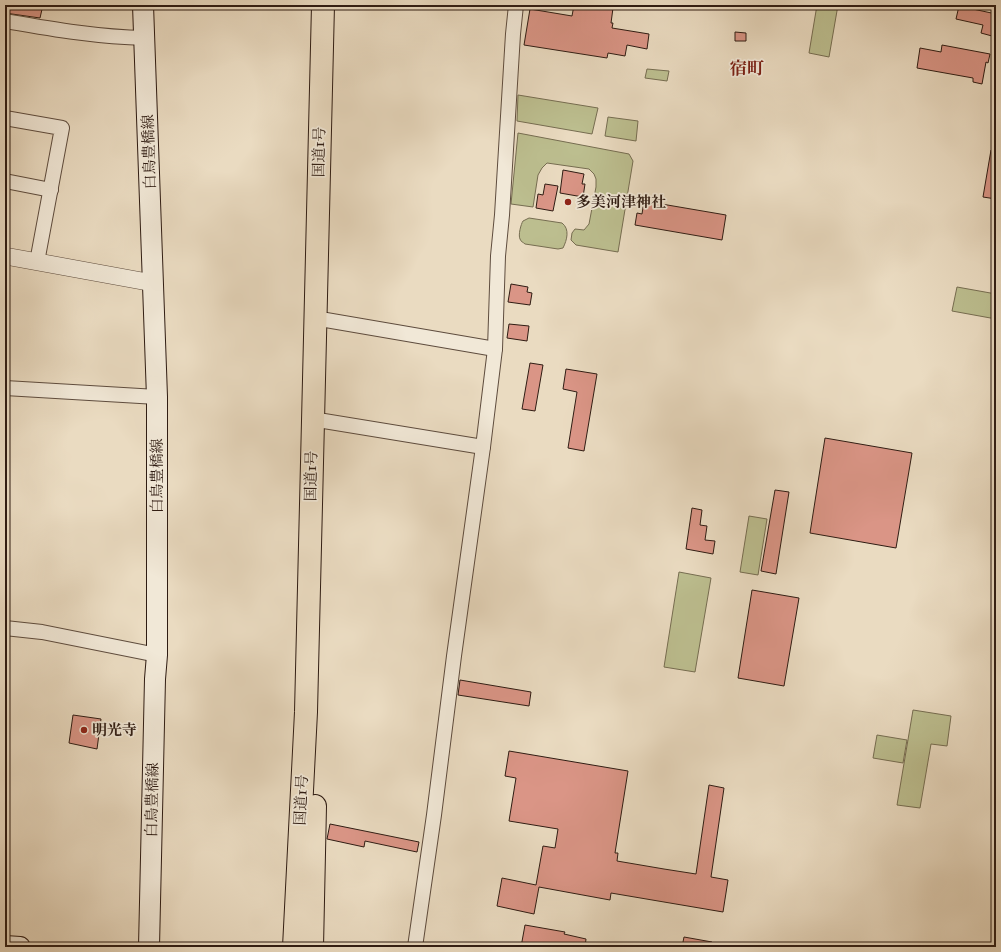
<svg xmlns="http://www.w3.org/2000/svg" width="1001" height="952" viewBox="0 0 1001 952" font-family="'IM FELL Great Primer','Noto Serif JP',serif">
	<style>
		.green { fill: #bcbe8f; stroke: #766d51 }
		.building { fill: #da9586; stroke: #2f1c13 }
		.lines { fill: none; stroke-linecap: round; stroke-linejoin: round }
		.minor-casing { stroke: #5e4c3e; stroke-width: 16 }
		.tertiary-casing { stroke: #5e4c3e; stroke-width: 18 }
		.secondary-casing { stroke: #2f1c13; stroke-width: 22 }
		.trunk-casing { stroke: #2f1c13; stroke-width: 24 }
		.minor { stroke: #f1e8d7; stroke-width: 14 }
		.tertiary { stroke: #f1e8d7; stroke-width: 17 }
		.secondary { stroke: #f1e8d7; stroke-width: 20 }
		.trunk { stroke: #eadbc1; stroke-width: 22 }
		.poi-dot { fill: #8f2418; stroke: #f1e8d7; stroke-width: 1.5 }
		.labels { text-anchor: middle; stroke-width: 3.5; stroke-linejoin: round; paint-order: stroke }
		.street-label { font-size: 15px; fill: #2f1c13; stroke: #f1e8d7 }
		.poi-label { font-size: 15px; font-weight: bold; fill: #2f1c13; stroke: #f1e8d7; text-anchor: start }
		.quarter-label { font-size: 17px; font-weight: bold; fill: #7a1f14; stroke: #f1e8d7 }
	</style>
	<rect width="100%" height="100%" fill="#eadbc1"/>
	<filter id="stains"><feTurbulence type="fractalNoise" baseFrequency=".005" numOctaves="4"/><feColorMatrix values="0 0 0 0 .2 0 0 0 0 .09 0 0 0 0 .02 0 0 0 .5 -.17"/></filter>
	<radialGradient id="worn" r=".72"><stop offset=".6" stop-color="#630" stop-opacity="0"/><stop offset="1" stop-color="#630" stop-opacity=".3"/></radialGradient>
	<g class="green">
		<path d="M817,5c6,0 17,1 21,0l-9,52 -20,-4z"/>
		<polygon points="647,69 669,71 667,81 645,78"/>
		<polygon points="518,95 598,108 592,134 517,121"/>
		<polygon points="608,117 638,121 636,141 605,136"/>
		<polygon points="518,133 629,154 633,161 618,252 576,245 571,240 572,233 575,229 584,230 589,224 596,187 596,179 594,174 589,169 547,163 542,168 538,175 533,207 511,204"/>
		<path d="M529,218l33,5c8,6 5,17 1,25l-5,1 -33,-5c-2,-2 -4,-2 -5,-5 -2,-4 1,-15 3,-18z"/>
		<polygon points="957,287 996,294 996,319 952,311"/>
		<polygon points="749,516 767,519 758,575 740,572"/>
		<polygon points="679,572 711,578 695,672 664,667"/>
		<polygon points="913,710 951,716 947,746 931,744 920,808 897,805"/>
		<polygon points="877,735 907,740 903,763 873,758"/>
	</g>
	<g class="building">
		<polygon points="5,5 43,5 40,18 5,13"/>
		<polygon points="574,5 595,5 613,8 611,23 613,23 612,28 649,34 647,49 627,45 625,56 608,53 607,58 524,45 530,9 572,16"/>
		<polygon points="959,6 996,14 996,18 992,36 981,33 983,25 956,19"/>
		<polygon points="735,32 746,33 746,41 735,41"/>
		<polygon points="942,45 990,54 988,63 986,62 982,84 973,82 973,78 917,68 920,48 941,52"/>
		<polygon points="991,150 996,150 996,199 983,197"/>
		<polygon points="563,170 584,174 582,184 585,184 583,197 560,193"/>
		<polygon points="545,184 558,186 553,211 536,208 538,194 543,195"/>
		<polygon points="644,201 726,215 722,240 635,225 637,213 642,214"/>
		<polygon points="511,284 528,287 527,292 532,293 530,305 508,302"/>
		<polygon points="509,324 529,326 527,341 507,338"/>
		<polygon points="530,363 543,365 535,411 522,409"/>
		<polygon points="566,369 597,374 584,451 568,448 577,392 563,389"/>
		<polygon points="825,438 912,453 896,548 810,533"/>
		<polygon points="775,490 789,492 776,574 761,571"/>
		<polygon points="692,508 702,510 700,525 707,526 705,540 715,541 713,554 686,549"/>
		<polygon points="752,590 799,598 784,686 738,678"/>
		<polygon points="460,680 531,692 529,706 458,695"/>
		<polygon points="73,715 101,719 97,749 69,743"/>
		<polygon points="509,751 628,771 615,853 618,853 617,861 664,869 696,874 709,785 724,788 711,877 728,880 723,912 611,893 610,900 539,887 534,914 497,906 502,878 536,885 543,846 555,848 558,829 509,821 516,778 505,776"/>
		<polygon points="330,824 419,842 417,852 365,841 364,847 327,839"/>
		<polygon points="525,925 565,932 564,934 586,939 585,947 521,947"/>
		<polygon points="684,937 712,942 712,947 682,947"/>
	</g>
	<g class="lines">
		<g class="minor-casing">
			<g id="minor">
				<path d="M5,21c47,8 93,16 140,17"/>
				<polyline points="5,118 62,128 37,262"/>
				<polyline points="5,181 51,190"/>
				<polyline points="326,320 495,349"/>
				<polyline points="5,388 157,397"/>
				<polyline points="324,421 483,447"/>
				<polyline points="5,628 42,632 157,655"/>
				<polyline points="415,947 434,815 454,656 483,447 495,349 498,256 502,215 513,34 516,5"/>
			</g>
		</g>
		<g class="tertiary-casing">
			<polyline id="tertiary" points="5,256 153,283"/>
		</g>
		<g class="secondary-casing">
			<g id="secondary">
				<polyline points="143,5 157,397 157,655 155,679 149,947"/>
				<polyline points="5,946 20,947"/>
			</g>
		</g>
		<g class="trunk-casing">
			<g id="trunk">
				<polyline points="294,947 306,712 323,5"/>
				<polyline points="312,947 315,806"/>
			</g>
		</g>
		<use href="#minor" class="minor"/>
		<use href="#tertiary" class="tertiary"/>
		<use href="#secondary" class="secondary"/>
		<use href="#trunk" class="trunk"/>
	</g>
	<g class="poi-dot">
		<circle cx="568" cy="202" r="4"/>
		<circle cx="84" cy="730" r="4"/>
	</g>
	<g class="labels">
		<g class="street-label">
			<text transform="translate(149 152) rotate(-92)" y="5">白鳥豊橋線</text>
			<text transform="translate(319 152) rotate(-89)" y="5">国道1号</text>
			<text transform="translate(157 476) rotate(-90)" y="5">白鳥豊橋線</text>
			<text transform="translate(311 476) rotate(-89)" y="5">国道1号</text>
			<text transform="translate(152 800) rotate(-89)" y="5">白鳥豊橋線</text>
			<text transform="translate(301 800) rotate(-87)" y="5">国道1号</text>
		</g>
		<g class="poi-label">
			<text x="576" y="207">多美河津神社</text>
			<text x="92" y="735">明光寺</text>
		</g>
		<g class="quarter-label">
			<text x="747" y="74">宿町</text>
		</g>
	</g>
	<rect width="1001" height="952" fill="none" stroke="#eadbc1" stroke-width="20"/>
	<rect x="6" y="6" width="989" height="940" fill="none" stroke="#2f1c13" stroke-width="2"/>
	<rect x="10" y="10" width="981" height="932" fill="none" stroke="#2f1c13"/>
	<rect width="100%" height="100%" filter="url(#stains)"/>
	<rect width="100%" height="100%" fill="url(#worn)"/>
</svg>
